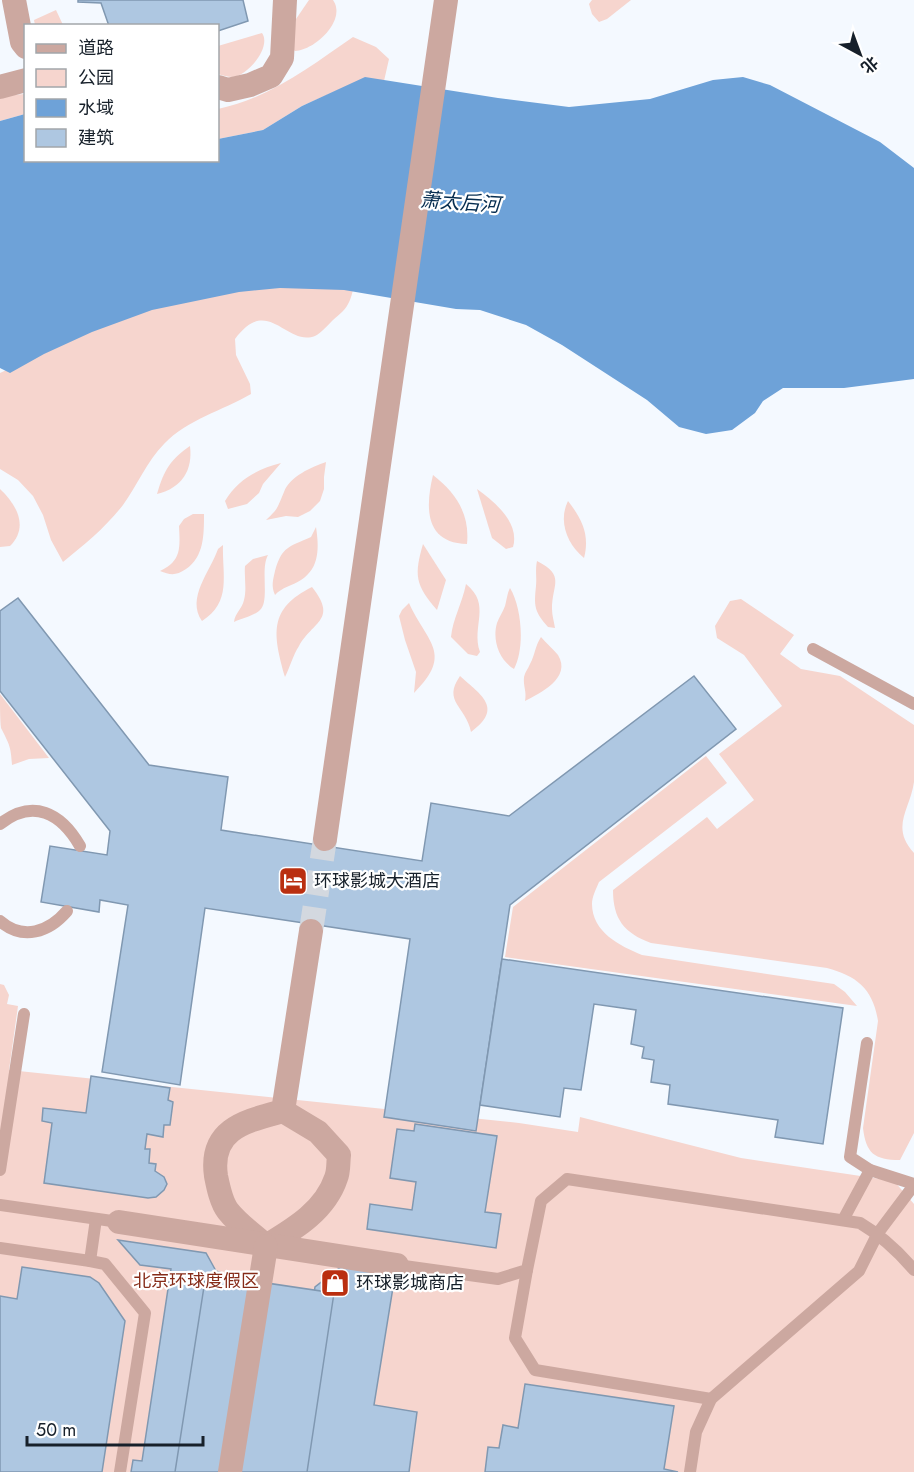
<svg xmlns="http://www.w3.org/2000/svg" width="914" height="1472" viewBox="0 0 914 1472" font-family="Jost,'Noto Sans SC',sans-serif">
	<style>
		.green { fill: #f6d5ce }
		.water { fill: #6ea2d8 }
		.building { fill: #aec7e1; stroke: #8098b1; stroke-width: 1.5 }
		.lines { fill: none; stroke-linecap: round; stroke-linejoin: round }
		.street-tunnel { stroke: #d3d8df; stroke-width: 24; stroke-dasharray: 24 12; stroke-linecap: butt }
		.lane { stroke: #cca8a0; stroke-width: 12 }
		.street { stroke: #cca8a0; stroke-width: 24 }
		.labels { text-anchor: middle; stroke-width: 4.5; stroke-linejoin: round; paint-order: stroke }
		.poi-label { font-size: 18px; fill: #17202a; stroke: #fff; text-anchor: start }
		.park-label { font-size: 18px; fill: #862c19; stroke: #fff }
		.water-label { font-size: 20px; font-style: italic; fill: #062d50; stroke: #fff }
	</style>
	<rect width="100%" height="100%" fill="#f4f9ff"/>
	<g class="green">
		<path d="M309,0h24c14,20 -18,50 -38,51l-4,-4 5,-28z"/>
		<polygon points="592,0 631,0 607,19 599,22 592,14 589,4"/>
		<polygon points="56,10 63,25 35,25 34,20"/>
		<path d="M262,33c10,14 -15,44 -30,44 -4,0 -10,-2 -14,-3v-28z"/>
		<path d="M353,37l23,10 13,12 -5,22 -19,-3 -63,28 -39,24 -45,9v-30c50,-10 93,-43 135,-72z"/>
		<polygon points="25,94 25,114 0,121 0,96"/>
		<path d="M312,287l41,3c-4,16 -7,19 -20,30 -5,5 -12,13 -18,16 -29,11 -47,-42 -80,3l1,16 14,29 1,10c-29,17 -63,25 -87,50 -17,17 -27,42 -41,61 -17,22 -39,40 -60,57l-12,-22 -8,-25 -10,-19 -15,-16 -18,-11v-96l127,-59 122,-25z"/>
		<path d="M190,446c3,24 -8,42 -33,48 7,-24 13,-34 33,-48z"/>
		<path d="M326,462l-2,15v12l-4,12 -10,10 -12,6 -12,-1 -20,4c13,-12 11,-12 18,-28 6,-16 28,-25 42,-30z"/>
		<path d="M281,463l-18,21 -4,9 -12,11 -19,5 -3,-8c13,-22 33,-32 56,-38z"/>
		<path d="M433,475c23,18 37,39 34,69 -42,-1 -42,-36 -34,-69z"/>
		<path d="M0,489c17,16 29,38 10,57l-10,1z"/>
		<path d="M477,489c18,13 43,34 36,58l-7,2 -14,-11z"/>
		<path d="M568,501c14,18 22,34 16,57 -17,-14 -26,-37 -16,-57z"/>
		<path d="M193,514h11c0,21 0,43 -18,55 -10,7 -16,6 -26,2 22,-10 20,-24 19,-45l5,-7z"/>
		<path d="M316,527c3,20 4,41 -15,53 -9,6 -19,7 -26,15 -4,-9 -2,-15 0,-24 7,-25 14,-24 36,-34z"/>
		<path d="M423,544l23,36 -9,30c-22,-25 -23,-35 -14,-66z"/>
		<path d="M223,545c-1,30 9,57 -21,76 -16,-23 8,-49 16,-72z"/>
		<path d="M268,555c-8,14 2,46 -8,55 -6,6 -18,8 -26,12 1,-9 8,-13 10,-22 3,-11 0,-23 1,-34l8,-7z"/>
		<path d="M537,561c29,15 15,23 15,48 0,6 2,13 3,19l-7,-1c-14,-16 -14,-21 -12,-41 1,-8 -1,-16 1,-25z"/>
		<path d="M466,584c26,21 5,42 14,68l-3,4 -9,-2 -17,-17c2,-19 11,-33 15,-53z"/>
		<path d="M312,587c26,33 1,34 -13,59 -6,9 -9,21 -14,31 -12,-43 -17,-68 27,-90z"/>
		<path d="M510,588c12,20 15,60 4,81 -15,-9 -22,-29 -17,-46 2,-6 6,-11 8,-17 2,-7 2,-12 5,-18z"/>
		<path d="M741,599l53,36 -14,19 21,15 39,7 74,49c0,18 0,39 0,57 -4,28 -24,45 0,71v280l-14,27c-26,0 -34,-7 -37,-32l15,-107c-5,-32 -21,-45 -51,-53l-176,-25c-27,-10 -38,-24 -38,-53l94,-73 10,12 37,-29 -35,-46 63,-48 -38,-51 -27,-17 -2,-12 15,-25z"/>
		<path d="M409,603c18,40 45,50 5,90l2,-21 -11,-32 -6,-24 3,-6z"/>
		<path d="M541,637c5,6 12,12 17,18 14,23 -18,38 -33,46 2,-9 -2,-15 -1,-24 1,-5 4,-8 6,-13 5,-9 5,-18 11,-27z"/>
		<path d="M460,676c21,19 44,32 11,56 -5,-26 -29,-30 -11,-56z"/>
		<path d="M0,694l49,64 -20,1 -17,6c-1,-19 -3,-21 -11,-37 -1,-8 -1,-24 -1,-34z"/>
		<path d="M706,756l21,27 -128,99c-3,7 -7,15 -7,22 0,28 28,42 50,51l192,29 11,8 12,14 -352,-49 8,-50z"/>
		<polygon points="0,984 4,985 9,995 7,1004 18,1006 9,1070 519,1123 578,1132 580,1117 741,1158 894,1181 914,1204 914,1472 0,1472"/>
	</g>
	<polygon class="water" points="365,77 498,98 569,107 650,99 713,80 743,77 770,85 880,142 914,168 914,379 844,388 783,388 763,401 755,413 732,430 706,434 679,427 647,400 562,345 526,325 480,310 456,309 344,290 280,288 239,292 152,310 92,332 44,354 10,373 0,368 0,121 25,114 26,160 218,160 218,139 263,130 302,106"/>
	<g class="building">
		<polygon points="78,0 243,0 248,21 218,31 218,26 109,26 101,3 78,2"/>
		<polygon points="18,598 149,765 228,777 221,830 422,861 431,803 509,816 694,676 736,729 510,905 476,1131 384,1117 410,939 205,908 180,1085 102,1072 128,905 100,900 99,912 41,902 50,846 107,855 110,831 0,691 0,611"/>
		<polygon points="502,959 843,1008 823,1144 775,1137 778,1120 668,1104 670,1085 651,1082 654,1060 642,1058 644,1047 631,1044 636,1010 594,1004 581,1090 564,1088 560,1117 480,1105"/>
		<polygon points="91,1076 170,1088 168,1100 173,1102 170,1125 164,1125 163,1137 147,1134 145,1149 150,1149 149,1163 156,1164 155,1171 164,1177 167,1184 164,1190 156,1197 148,1198 44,1183 52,1123 42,1121 43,1108 86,1113"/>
		<polygon points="415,1124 497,1136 485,1212 501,1214 496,1248 367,1229 370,1204 412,1210 416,1182 390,1178 397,1129 414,1131"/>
		<polygon points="118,1240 206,1253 216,1271 225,1274 193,1472 131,1472 133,1460 142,1461 171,1269 140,1265"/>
		<polygon points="342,1266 395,1275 374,1405 417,1412 409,1472 284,1472 315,1287"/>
		<polygon points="22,1267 90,1277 99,1283 125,1321 102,1472 0,1472 0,1296 17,1299"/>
		<polygon points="206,1274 334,1293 307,1472 175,1472"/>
		<polygon points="525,1384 674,1406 664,1469 678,1472 485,1472 488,1447 499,1448 503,1425 518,1428"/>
	</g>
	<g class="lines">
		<polyline class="street-tunnel" points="311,931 325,839"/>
		<g class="lane">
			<polyline points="813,649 914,704"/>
			<path d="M0,824c33,-26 61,-11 80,22"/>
			<path d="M0,921c23,20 49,11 67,-10"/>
			<polyline points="867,1043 850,1157 870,1170 914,1184"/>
			<polyline points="0,1170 24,1014"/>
			<polyline points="0,1205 119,1222"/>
			<polyline points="843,1220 870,1170"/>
			<polyline points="0,1248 90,1261 96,1219"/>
			<polyline points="90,1261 105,1264 145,1313 120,1472"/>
			<path d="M397,1265l101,14 29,-9 14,-69 26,-22 293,44c22,13 38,28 54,47"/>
			<polyline points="527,1270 515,1338 535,1370 711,1399 859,1271 878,1233 914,1185"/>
			<polyline points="690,1472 696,1432 711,1399"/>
		</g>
		<g class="street">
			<polyline points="14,0 22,42 26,47"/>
			<polyline points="0,87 26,80"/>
			<polyline points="218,87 228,90 250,85 271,76 282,58 285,0"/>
			<polyline points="325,839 446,0"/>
			<path d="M283,1111l35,21 21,23c-1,7 0,16 -3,23 -11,33 -42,51 -70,68 -12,-11 -28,-22 -38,-35 -7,-9 -10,-25 -12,-35 -7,-48 31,-55 67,-65l28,-180"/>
			<polyline points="119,1222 397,1265"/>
			<polyline points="230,1472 266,1246"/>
		</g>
	</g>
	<defs>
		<g id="hotel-square" transform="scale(1.5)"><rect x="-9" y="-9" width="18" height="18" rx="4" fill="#ba2f10" stroke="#fff"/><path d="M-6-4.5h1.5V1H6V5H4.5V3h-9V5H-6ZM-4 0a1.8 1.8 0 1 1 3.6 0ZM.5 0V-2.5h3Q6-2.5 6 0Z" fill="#fff"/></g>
		<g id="shop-square" transform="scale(1.5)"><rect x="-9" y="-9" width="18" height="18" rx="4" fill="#ba2f10" stroke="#fff"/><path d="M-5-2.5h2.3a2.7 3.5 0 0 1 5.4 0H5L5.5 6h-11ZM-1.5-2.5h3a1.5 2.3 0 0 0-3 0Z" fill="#fff"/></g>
	</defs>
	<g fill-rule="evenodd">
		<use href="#hotel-square" x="293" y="881"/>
		<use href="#shop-square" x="335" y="1283"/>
	</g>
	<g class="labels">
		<g class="poi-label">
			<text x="314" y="887">环球影城大酒店</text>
			<text x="356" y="1289">环球影城商店</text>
		</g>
		<g class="park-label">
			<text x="196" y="1287">北京环球度假区</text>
		</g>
		<g class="water-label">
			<text transform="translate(460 202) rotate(4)" y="7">萧太后河</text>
		</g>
	</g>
	<rect x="24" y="24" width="195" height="138" fill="#ffffff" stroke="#a2a6aa" stroke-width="1.5"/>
	<rect x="36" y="44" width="30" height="9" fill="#cca8a0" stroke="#a2a6aa" stroke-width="1.5"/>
	<text x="78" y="54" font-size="18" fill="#17202a">道路</text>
	<rect x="36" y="69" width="30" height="18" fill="#f6d5ce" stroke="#a2a6aa" stroke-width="1.5"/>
	<text x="78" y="84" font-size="18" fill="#17202a">公园</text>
	<rect x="36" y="99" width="30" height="18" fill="#6ea2d8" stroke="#a2a6aa" stroke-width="1.5"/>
	<text x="78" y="114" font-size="18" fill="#17202a">水域</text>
	<rect x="36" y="129" width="30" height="18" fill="#aec7e1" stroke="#a2a6aa" stroke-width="1.5"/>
	<text x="78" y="144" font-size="18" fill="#17202a">建筑</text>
	<g transform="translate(860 54) rotate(139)" stroke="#ffffff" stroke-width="4.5" paint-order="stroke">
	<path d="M0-4.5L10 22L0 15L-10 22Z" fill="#17202a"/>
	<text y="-9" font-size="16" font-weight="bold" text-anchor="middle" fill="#17202a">北</text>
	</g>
	<path d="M27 1436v9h176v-9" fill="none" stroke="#17202a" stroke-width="3"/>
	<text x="36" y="1436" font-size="18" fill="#17202a" stroke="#ffffff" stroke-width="4.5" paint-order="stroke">50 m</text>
</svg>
